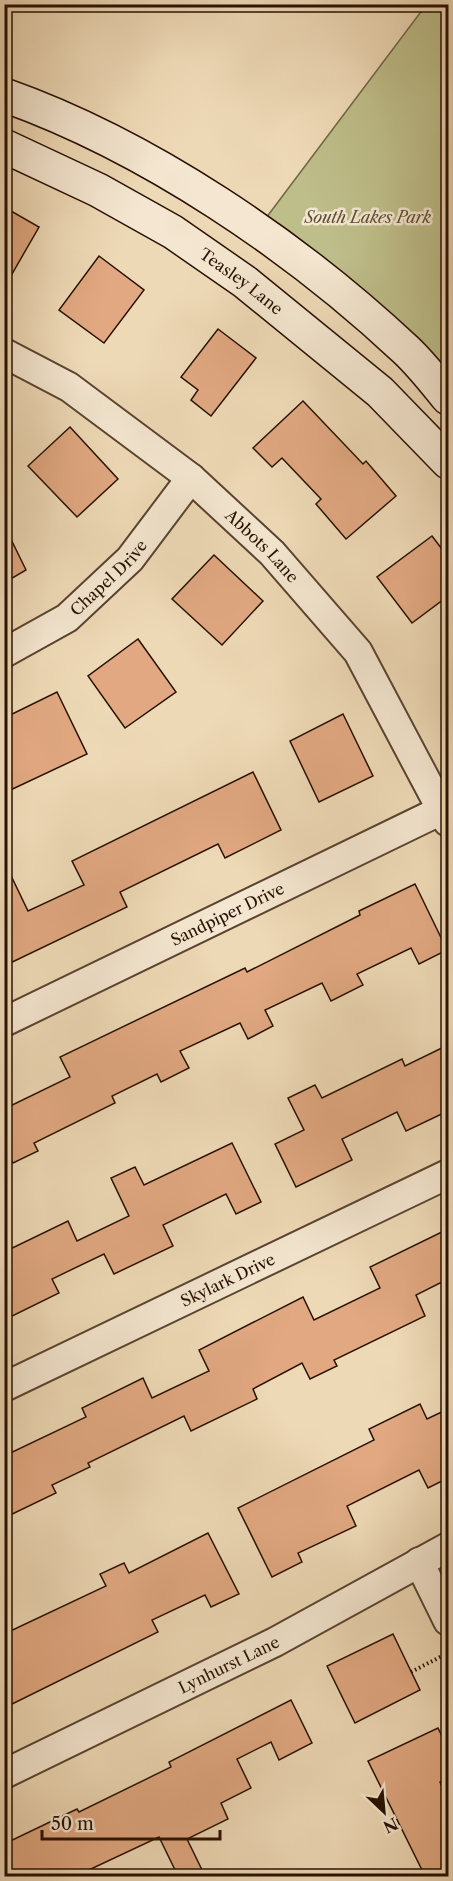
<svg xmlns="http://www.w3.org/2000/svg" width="453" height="1881" viewBox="0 0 453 1881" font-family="'Libre Caslon Text',serif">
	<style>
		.green { fill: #bebe8a; stroke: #726846; stroke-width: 1.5 }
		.building { fill: #e1a881; stroke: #271102; stroke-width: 1.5 }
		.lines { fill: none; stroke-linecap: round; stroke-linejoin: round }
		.minor-casing { stroke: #59432f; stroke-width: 32 }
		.secondary-casing { stroke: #271102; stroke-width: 36 }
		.path { stroke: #271102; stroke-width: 4; stroke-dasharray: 1.5 3; stroke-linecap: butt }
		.minor { stroke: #f4e6d0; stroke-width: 28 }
		.secondary { stroke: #f4e6d0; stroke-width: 33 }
		.labels { text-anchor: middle; stroke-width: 5; stroke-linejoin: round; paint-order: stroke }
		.park-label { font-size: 16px; font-style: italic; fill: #5c4e32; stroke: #f4e6d0 }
		.street-label { font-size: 16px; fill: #271102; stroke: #f4e6d0 }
	</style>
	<rect width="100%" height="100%" fill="#eed9b6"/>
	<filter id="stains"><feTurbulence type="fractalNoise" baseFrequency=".00333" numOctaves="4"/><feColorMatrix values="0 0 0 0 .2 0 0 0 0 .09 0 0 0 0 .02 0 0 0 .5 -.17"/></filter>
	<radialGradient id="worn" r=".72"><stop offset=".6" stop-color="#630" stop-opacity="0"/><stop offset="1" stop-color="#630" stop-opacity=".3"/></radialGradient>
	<polygon class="green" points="426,5 448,5 448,399 257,230"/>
	<g class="building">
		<polygon points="4,207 39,227 4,288"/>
		<polygon points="99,256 144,290 104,343 59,310"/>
		<polygon points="218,329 256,358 211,416 191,400 198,390 181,377"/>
		<polygon points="303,401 363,464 366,461 396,496 346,539 316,504 321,499 282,458 272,467 253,448"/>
		<polygon points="70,427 118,479 77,517 28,466"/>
		<polygon points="4,525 26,570 4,583"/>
		<polygon points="432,536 448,557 448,596 412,623 377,577"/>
		<polygon points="214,555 263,601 222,645 172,599"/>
		<polygon points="138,639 176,692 125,728 88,676"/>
		<polygon points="57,692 87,754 4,793 4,718"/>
		<polygon points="343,714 373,776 319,802 290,741"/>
		<polygon points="253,772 281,830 225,858 218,844 120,892 127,907 4,966 4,861 28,911 84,885 72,861"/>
		<polygon points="415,884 447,950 419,964 411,948 357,974 363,985 331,1001 322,983 265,1010 273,1026 248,1039 240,1023 180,1051 189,1068 161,1082 157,1074 112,1096 115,1103 34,1143 38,1151 13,1163 4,1145 4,1109 70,1077 60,1057 245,968 247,972 360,915 359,911"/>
		<polygon points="448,1045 448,1111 406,1131 397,1112 342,1139 352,1160 296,1187 275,1144 304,1130 288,1098 315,1085 322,1098 402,1059 405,1066"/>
		<polygon points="232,1143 261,1202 236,1214 226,1194 163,1225 173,1246 114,1274 104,1254 52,1279 59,1293 4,1320 4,1252 68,1221 77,1241 129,1216 111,1178 135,1167 144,1185"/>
		<polygon points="448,1229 448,1279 416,1295 425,1316 334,1360 337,1366 310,1379 302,1363 253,1389 257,1399 191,1431 184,1416 88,1463 90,1467 52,1485 56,1493 4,1518 4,1456 86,1417 82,1408 143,1378 152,1398 209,1371 199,1350 303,1297 314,1320 380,1288 370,1267"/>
		<polygon points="420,1404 427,1419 448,1409 448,1478 428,1488 419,1470 347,1506 356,1526 298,1553 302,1562 272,1577 238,1508 374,1440 369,1429"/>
		<polygon points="208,1533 239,1594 211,1607 205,1595 152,1620 158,1632 4,1708 4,1634 106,1586 100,1574 124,1563 129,1573"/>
		<polygon points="393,1634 420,1690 355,1723 327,1666"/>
		<polygon points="291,1700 312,1743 279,1760 271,1742 237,1759 251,1788 221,1803 228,1819 187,1839 205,1876 178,1876 159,1837 76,1876 4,1876 4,1844 77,1809 79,1812 171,1767 169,1762"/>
		<polygon points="438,1728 448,1749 448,1778 440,1782 448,1799 448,1876 425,1876 368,1761"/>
	</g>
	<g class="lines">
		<g class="minor-casing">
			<g id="minor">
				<path id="s1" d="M4,353l65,34 122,91 81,75 86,99 90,170"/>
				<path id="s2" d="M4,653l63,-35 63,-59 61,-81"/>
				<path id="s3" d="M4,1022l444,-215"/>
				<path id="s4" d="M4,1387l444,-213"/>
				<polyline points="419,1562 448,1621"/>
				<path id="s5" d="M4,1774l271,-132 173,-95"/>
			</g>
		</g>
		<g class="secondary-casing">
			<g id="secondary">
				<path d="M4,95c144,51 291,151 402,255 15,14 29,32 42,48"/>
				<path id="s6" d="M4,146l94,44 75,42 72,50 135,110 68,70"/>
			</g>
		</g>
		<g class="path">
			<polyline points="411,1672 444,1655"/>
			<polyline points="447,1745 448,1745"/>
		</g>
		<use href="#minor" class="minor"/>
		<use href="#secondary" class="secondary"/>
	</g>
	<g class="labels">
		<g class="park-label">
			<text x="368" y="223">South Lakes Park</text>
		</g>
		<g class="street-label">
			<text dy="6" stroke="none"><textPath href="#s6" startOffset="274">Teasley Lane</textPath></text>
			<text dy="6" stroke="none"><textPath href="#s1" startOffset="324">Abbots Lane</textPath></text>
			<text dy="6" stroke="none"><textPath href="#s2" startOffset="130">Chapel Drive</textPath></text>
			<text dy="6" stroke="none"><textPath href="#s3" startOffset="248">Sandpiper Drive</textPath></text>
			<text dy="6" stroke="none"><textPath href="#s4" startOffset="248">Skylark Drive</textPath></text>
			<text dy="6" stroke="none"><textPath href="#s5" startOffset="250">Lynhurst Lane</textPath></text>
		</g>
	</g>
	<rect width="453" height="1881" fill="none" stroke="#eed9b6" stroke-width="24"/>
	<rect x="6" y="6" width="441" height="1869" fill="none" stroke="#271102" stroke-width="3"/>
	<rect x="12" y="12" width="429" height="1857" fill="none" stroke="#271102" stroke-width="1.5"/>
	<g transform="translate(384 1812) rotate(154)" stroke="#f4e6d0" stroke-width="4.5" paint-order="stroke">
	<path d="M0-4.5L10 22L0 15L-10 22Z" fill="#271102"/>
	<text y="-9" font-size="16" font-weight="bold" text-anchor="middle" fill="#271102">N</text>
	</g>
	<path d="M42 1830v9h178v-9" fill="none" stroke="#271102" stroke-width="3"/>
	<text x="51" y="1830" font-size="18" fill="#271102" stroke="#f4e6d0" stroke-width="4.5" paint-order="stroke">50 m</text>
	<rect width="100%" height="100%" filter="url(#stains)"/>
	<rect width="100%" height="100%" fill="url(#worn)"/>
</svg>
